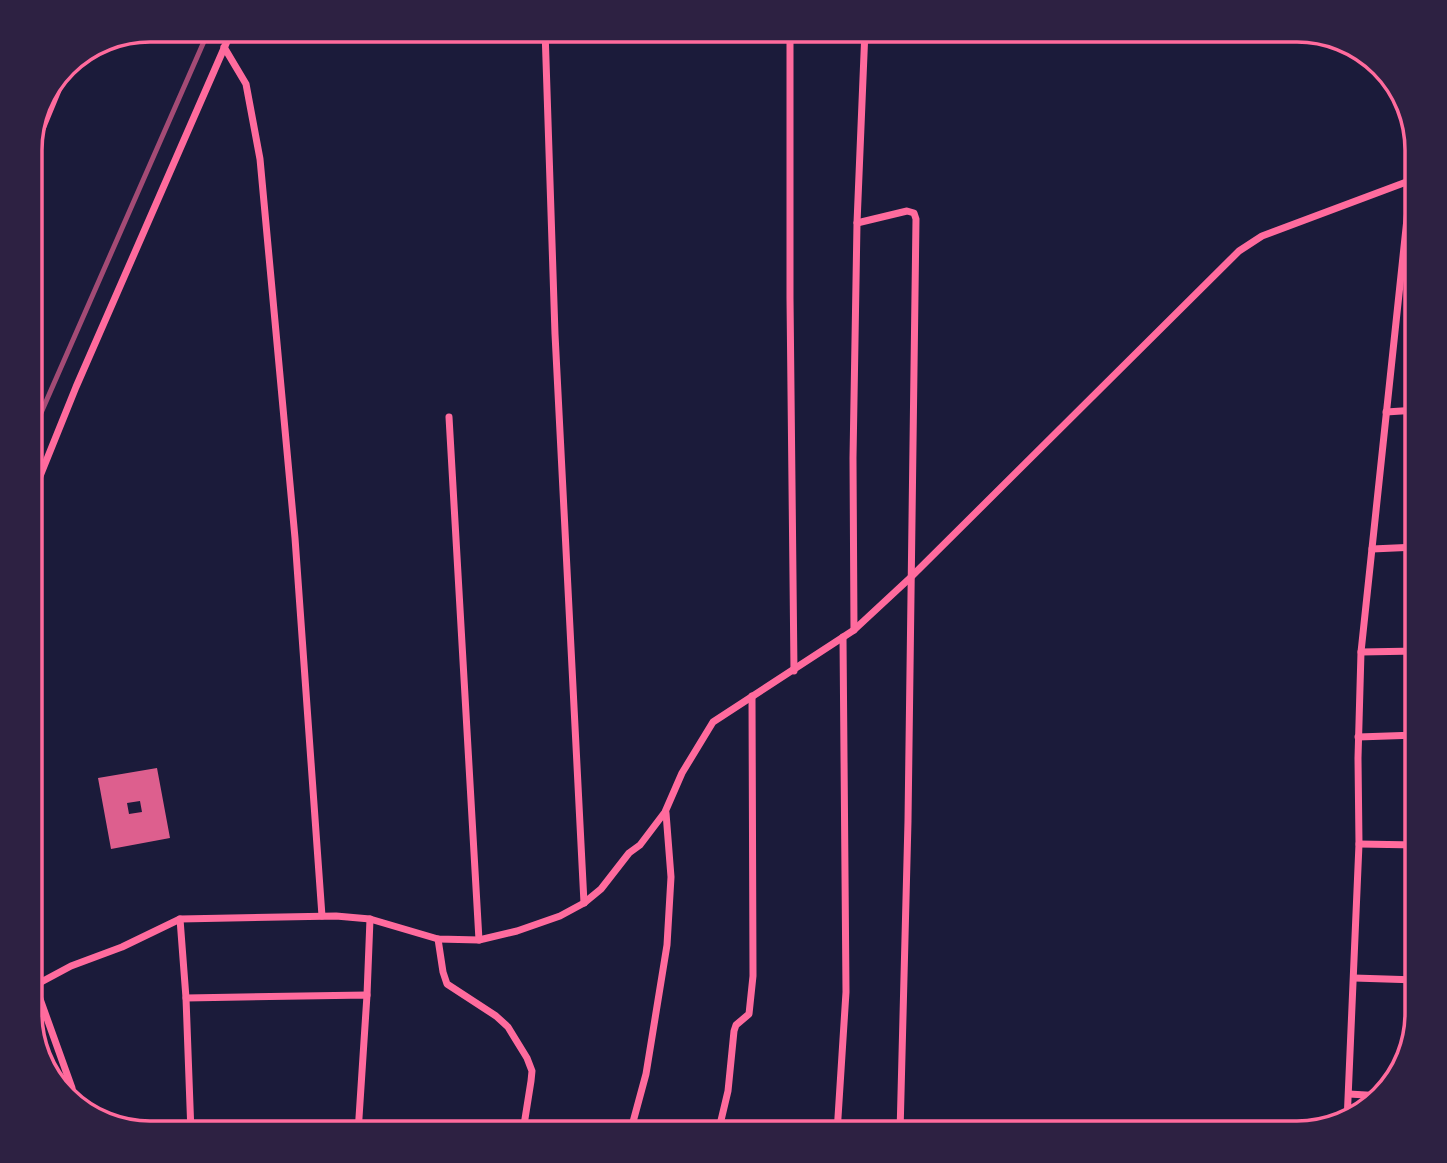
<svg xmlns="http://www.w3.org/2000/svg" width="1447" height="1163" viewBox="0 0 1447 1163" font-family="'Source Sans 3',sans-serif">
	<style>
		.building { fill: #dd5f8e; fill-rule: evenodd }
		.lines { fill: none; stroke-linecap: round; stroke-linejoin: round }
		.minor { stroke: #ff6b9d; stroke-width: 7 }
		.rail { stroke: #a44b75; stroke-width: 5 }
		.rim { fill: none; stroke: #ff6b9d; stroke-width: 3.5 }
	</style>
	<rect width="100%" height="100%" fill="#1b1b3a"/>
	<path class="building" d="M157,768l13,70 -59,11 -13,-71zM140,801l2,11 -13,2 -2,-11z"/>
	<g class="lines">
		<g class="minor">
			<polyline points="545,30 555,334 584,903"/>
			<polyline points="790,30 790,298 794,671"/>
			<polyline points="224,47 246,84 260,159 295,538 322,916"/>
			<polyline points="30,158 71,59"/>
			<polyline points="857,223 907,211 914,213 916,219 908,821 900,1133"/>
			<polyline points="1386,412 1417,410"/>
			<polyline points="449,417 479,940"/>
			<polyline points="30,501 76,387 232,30"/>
			<polyline points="1372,549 1417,547"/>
			<polyline points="854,630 853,458 857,223 865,30"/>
			<polyline points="1361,652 1417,651"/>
			<polyline points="1358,737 1417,735"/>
			<polyline points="1359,844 1417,845"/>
			<polyline points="180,919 186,998 191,1133"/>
			<polyline points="438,939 443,972 447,984 496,1016 508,1027 527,1058 532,1071 531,1081 524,1125 527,1133"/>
			<polyline points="1354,978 1417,980"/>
			<polyline points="35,985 72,1088 75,1105"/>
			<polyline points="30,988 71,966 122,947 180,919 336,916 370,919 438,939 479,940 517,931 560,916 584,903 601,889 629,853 640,845 665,812 682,773 713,722 854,630 910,578 1239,251 1262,236 1417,178"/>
			<polyline points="367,995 370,919"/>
			<polyline points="186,998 367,995 358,1133"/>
			<polyline points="1349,1094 1383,1096"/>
			<polyline points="1347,1122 1359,844 1358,758 1361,652 1411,181"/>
			<polyline points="1193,1128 1231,1133"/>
			<polyline points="630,1133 646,1074 667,945 671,877 666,813"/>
			<polyline points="718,1133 728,1091 734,1031 736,1025 749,1014 753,976 752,696"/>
			<polyline points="837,1133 846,992 843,637"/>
		</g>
		<polyline class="rail" points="30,438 209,30"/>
	</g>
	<path d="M0 0H1447V1163H0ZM150 42H1297A108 108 0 0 1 1405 150V1013A108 108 0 0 1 1297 1121H150A108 108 0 0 1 42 1013V150A108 108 0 0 1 150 42Z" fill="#2d2142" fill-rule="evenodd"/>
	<path class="rim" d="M150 42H1297A108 108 0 0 1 1405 150V1013A108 108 0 0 1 1297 1121H150A108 108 0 0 1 42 1013V150A108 108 0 0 1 150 42Z"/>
</svg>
